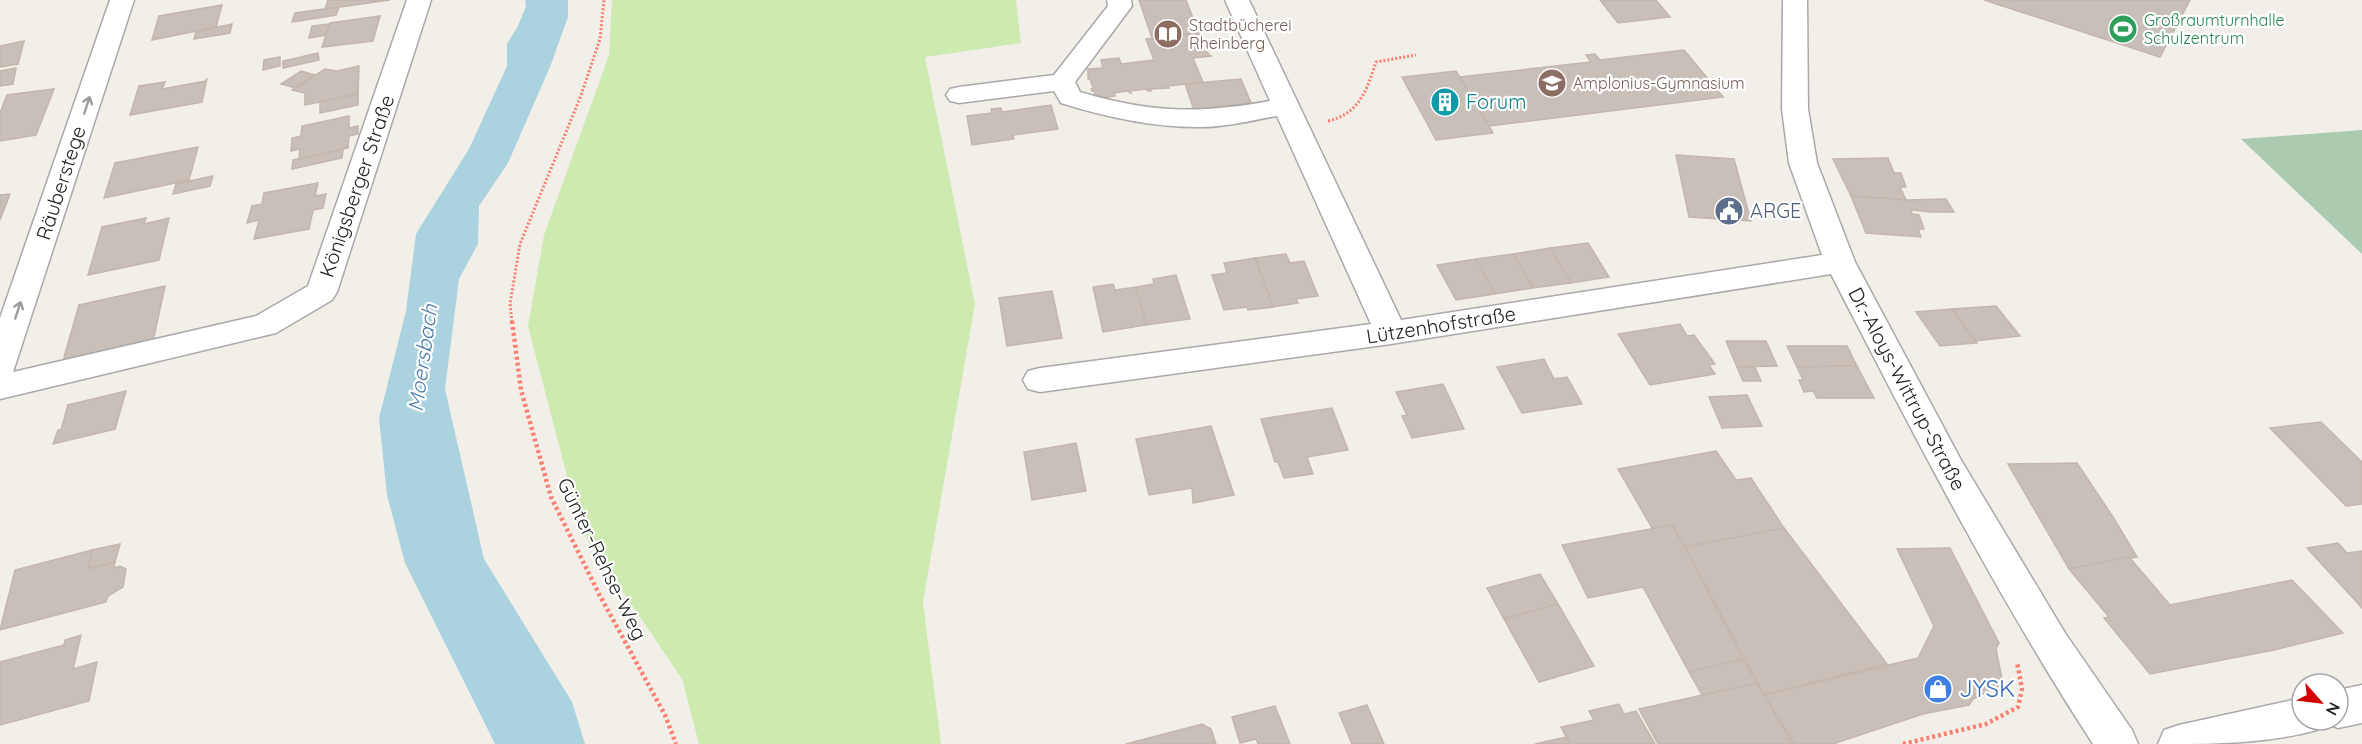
<svg xmlns="http://www.w3.org/2000/svg" width="2362" height="744" viewBox="0 0 2362 744" font-family="Quicksand,sans-serif">
	<style>
		.grass { fill: #cdebb0 }
		.cemetery { fill: #aacbaf }
		.water { fill: #aad3df }
		.building { fill: #c7bfb8; stroke: #c4b6ab; stroke-width: 1.5 }
		.lines { fill: none; stroke-linecap: round; stroke-linejoin: round }
		.minor-casing { stroke: #a9a9a9; stroke-width: 3 }
		.path-far1 { stroke: #fa8072; stroke-width: 3; stroke-dasharray: 2 2; stroke-linecap: butt }
		.path { stroke: #fa8072; stroke-width: 4.5; stroke-dasharray: 3 3; stroke-linecap: butt }
		.minor { fill: #fff; fill-rule: evenodd }
		.oneway { stroke: #9c9c9c }
		.labels { text-anchor: middle; stroke-width: 4.5; stroke-linejoin: round; paint-order: stroke }
		.far-leisure-label { font-size: 16px; fill: #27864d; stroke: #fff; text-anchor: start }
		.far-education-label { font-size: 16px; fill: #785e54; stroke: #fff; text-anchor: start }
		.culture-label { font-size: 20px; fill: #0d838f; stroke: #fff; text-anchor: start }
		.street-label { font-size: 20px; fill: #222; stroke: #fff }
		.service-label { font-size: 20px; fill: #4e5e75; stroke: #fff; text-anchor: start }
		.water-label { font-size: 21px; font-style: italic; fill: #4a7aab; stroke: #fff }
		.near-shop-label { font-size: 24px; fill: #366cbe; stroke: #fff; text-anchor: start }
	</style>
	<rect width="100%" height="100%" fill="#f2efe9"/>
	<polygon class="grass" points="612,0 1016,0 1021,43 925,57 975,304 923,602 941,744 699,744 682,679 581,530 528,326 544,235 609,55"/>
	<polygon class="cemetery" points="2362,130 2362,254 2241,139"/>
	<polygon class="water" points="525,0 568,0 568,17 550,67 508,163 479,206 478,244 459,279 445,389 484,559 572,702 585,744 495,744 405,563 387,495 379,418 406,311 416,234 469,149 507,66 507,44 518,26 526,6"/>
	<g class="building">
		<polygon points="328,0 390,0 325,9"/>
		<polygon points="1139,0 1186,0 1199,33 1152,38"/>
		<polygon points="1600,0 1656,0 1670,17 1618,23"/>
		<polygon points="1984,0 2190,0 2160,57"/>
		<polygon points="222,5 216,27 152,40 159,16"/>
		<polygon points="339,7 336,15 292,22 295,13"/>
		<polygon points="380,16 373,41 322,47 330,23"/>
		<polygon points="232,24 230,33 194,39 196,32"/>
		<polygon points="329,24 326,35 309,38 312,26"/>
		<polygon points="1199,33 1209,55 1212,56 1193,58 1203,82 1168,86 1169,88 1150,89 1151,91 1148,91 1146,89 1130,91 1131,93 1127,91 1114,93 1115,96 1096,99 1094,91 1092,91 1091,89 1093,88 1090,79 1088,79 1088,69 1103,68 1101,60 1119,58 1121,64 1154,60 1146,39"/>
		<polygon points="24,41 18,64 0,67 0,46"/>
		<polygon points="1684,50 1723,97 1489,126 1459,77 1591,62 1586,55 1595,54 1600,60"/>
		<polygon points="318,53 319,60 283,68 283,61"/>
		<polygon points="280,57 280,66 263,70 264,60"/>
		<polygon points="359,66 358,94 305,105 305,93 292,90 325,69 337,71"/>
		<polygon points="16,68 13,84 0,86 0,71"/>
		<polygon points="301,71 315,75 295,88 281,84"/>
		<polygon points="1456,71 1493,133 1436,140 1402,77"/>
		<polygon points="207,78 202,102 130,115 139,86 165,82 162,89 206,81"/>
		<polygon points="1241,79 1251,103 1194,110 1185,84"/>
		<polygon points="54,89 36,135 0,141 0,113 7,95"/>
		<polygon points="358,94 358,105 320,113 320,102"/>
		<polygon points="1051,105 1058,129 1013,135 1014,139 972,145 967,116 992,113 991,109 1001,108 1002,112"/>
		<polygon points="349,116 349,128 358,126 358,134 349,136 348,148 299,159 300,149 291,151 292,138 301,136 302,126"/>
		<polygon points="198,147 189,180 104,198 115,163"/>
		<polygon points="343,150 342,158 292,169 293,160"/>
		<polygon points="1676,155 1734,159 1751,221 1689,217"/>
		<polygon points="1888,158 1894,173 1901,173 1906,187 1900,187 1906,200 1851,196 1833,159"/>
		<polygon points="213,176 210,186 173,194 176,184"/>
		<polygon points="318,183 315,196 326,194 323,208 313,210 309,229 254,239 259,220 247,223 252,206 262,204 264,193"/>
		<polygon points="10,194 0,220 0,195"/>
		<polygon points="1851,196 1907,200 1946,199 1954,212 1931,212 1911,210 1912,214 1919,215 1924,229 1918,229 1921,237 1866,233"/>
		<polygon points="146,218 144,224 169,218 159,260 88,275 102,227"/>
		<polygon points="1588,243 1609,277 1571,283 1550,248"/>
		<polygon points="1550,248 1571,283 1533,288 1513,254"/>
		<polygon points="1286,254 1290,263 1304,261 1318,296 1296,299 1298,303 1273,307 1255,258"/>
		<polygon points="1513,254 1533,288 1495,294 1476,259"/>
		<polygon points="1255,258 1273,307 1248,310 1247,307 1224,310 1212,275 1227,273 1224,263"/>
		<polygon points="1476,259 1495,294 1456,300 1437,265"/>
		<polygon points="1176,275 1190,319 1146,325 1136,287 1154,284 1153,279"/>
		<polygon points="1113,284 1115,290 1136,287 1146,325 1103,332 1093,287"/>
		<polygon points="165,286 153,341 63,361 79,305"/>
		<polygon points="1052,291 1062,338 1007,346 999,298"/>
		<polygon points="1996,306 2020,336 1975,341 1952,309"/>
		<polygon points="1952,309 1975,341 1977,343 1940,346 1916,312"/>
		<polygon points="1680,324 1687,336 1694,335 1715,364 1709,365 1715,374 1650,385 1618,334"/>
		<polygon points="1726,341 1766,341 1777,366 1737,367"/>
		<polygon points="1787,346 1847,346 1857,366 1797,367"/>
		<polygon points="1544,359 1554,379 1567,377 1582,404 1522,413 1497,367"/>
		<polygon points="1857,366 1874,398 1817,398 1813,391 1804,392 1799,380 1803,380 1797,367"/>
		<polygon points="1737,367 1755,367 1761,381 1743,381"/>
		<polygon points="1443,384 1464,429 1412,438 1402,416 1407,415 1396,392"/>
		<polygon points="126,391 115,429 53,444 58,430 61,430 68,405"/>
		<polygon points="1747,395 1762,426 1722,428 1709,397"/>
		<polygon points="1332,408 1348,450 1307,457 1313,474 1284,478 1278,462 1275,462 1261,419"/>
		<polygon points="2321,422 2362,462 2362,504 2346,506 2270,428"/>
		<polygon points="1211,426 1234,495 1193,503 1192,488 1149,495 1136,439"/>
		<polygon points="1076,443 1086,491 1032,500 1024,452"/>
		<polygon points="1716,451 1736,480 1751,478 1784,528 1685,547 1672,525 1652,528 1618,469"/>
		<polygon points="2077,463 2113,517 2137,557 2069,569 2008,464"/>
		<polygon points="1672,525 1685,547 1743,659 1689,672 1643,587 1588,598 1562,545"/>
		<polygon points="1784,528 1859,627 1887,664 1764,695 1685,547"/>
		<polygon points="2338,543 2347,553 2362,551 2362,608 2307,548"/>
		<polygon points="120,544 115,562 88,569 92,550"/>
		<polygon points="1950,548 1999,643 1996,649 2003,684 1973,699 1969,705 1923,714 1833,744 1794,744 1764,695 1918,658 1934,626 1897,549"/>
		<polygon points="92,550 88,569 115,562 114,568 120,566 126,569 123,587 108,596 106,602 0,630 15,570"/>
		<polygon points="2129,557 2170,605 2292,580 2343,633 2274,650 2150,674 2104,618 2109,617 2069,569"/>
		<polygon points="1540,574 1558,604 1504,619 1487,588"/>
		<polygon points="1558,604 1594,666 1539,682 1504,619"/>
		<polygon points="81,635 73,669 97,662 89,701 0,725 0,662 64,645 65,640"/>
		<polygon points="1743,659 1757,683 1702,695 1689,672"/>
		<polygon points="1757,683 1793,744 1658,744 1639,709"/>
		<polygon points="1619,704 1624,714 1636,711 1655,744 1570,744 1561,727 1594,720 1589,711"/>
		<polygon points="1367,705 1384,744 1352,744 1339,713"/>
		<polygon points="1275,706 1290,744 1258,744 1256,739 1240,743 1232,717"/>
		<polygon points="1202,724 1211,729 1216,744 1126,744"/>
		<polygon points="1566,737 1570,744 1535,744"/>
	</g>
	<g class="lines">
		<g class="minor-casing">
			<g id="minor">
				<polygon points="110,0 134,0 13,372 256,316 308,286 407,0 431,0 337,292 332,300 276,333 0,399 0,318"/>
				<path d="M1107,0h24l1,6 -57,76 5,10c70,21 119,22 190,9l-45,-101h24l152,320 421,-65 -33,-92 -7,-54 1,-109h24l1,109 9,54 38,99 106,198 104,173 67,97 6,14h-45c-98,-151 -180,-310 -262,-470l-440,70 -351,48 -12,-3 -5,-9 5,-9 12,-3 331,-44 -94,-208c-24,4 -49,11 -74,11 -48,1 -97,-10 -142,-24l-7,-12 -95,12 -9,-2 -4,-6 4,-6 9,-2 95,-12 54,-69z"/>
				<polygon points="2362,685 2362,723 2338,728 2324,722 2323,720 2338,720 2338,690"/>
				<path d="M2302,698v22h19l-4,10c-51,14 -106,14 -159,14l6,-14 15,-5z"/>
			</g>
		</g>
		<g class="path-far1">
			<path d="M1328,121c31,-7 39,-31 48,-59l40,-7"/>
			<polyline points="512,322 510,304 520,244 580,98 600,39 604,0"/>
		</g>
		<g class="path">
			<polyline points="512,321 521,390 551,497 599,594 665,715 676,744"/>
			<polyline points="1903,744 1986,724 2018,707 2022,689 2017,662"/>
		</g>
		<use href="#minor" class="minor"/>
	</g>
	<defs><path id="oneway-shaft" d="M-6 0H5M1.5-3L5.5 0L1.5 3" fill="none" stroke-width="1.6" stroke-linecap="round" stroke-linejoin="round" transform="scale(1.5)"/></defs>
	<g class="oneway">
		<use href="#oneway-shaft" transform="translate(87 105) rotate(-72)"/>
		<use href="#oneway-shaft" transform="translate(18 310) rotate(-72)"/>
	</g>
	<defs>
		<g id="stadium-disc" transform="scale(1.5)"><circle r="9.5" fill="#2e9e5b" stroke="#fff"/><path d="M0-5a6.5 5 0 1 0 0 10a6.5 5 0 1 0 0-10ZM-3.5-1.8h7v3.6h-7Z" fill="#fff"/></g>
		<g id="library-disc" transform="scale(1.5)"><circle r="9.5" fill="#8d6e63" stroke="#fff"/><path d="M-6-4Q-3-5.5-.7-3.5V5Q-3 3-6 4ZM6-4Q3-5.5 .7-3.5V5Q3 3 6 4Z" fill="#fff"/></g>
		<g id="school-disc" transform="scale(1.5)"><circle r="9.5" fill="#8d6e63" stroke="#fff"/><path d="M0-5L7-2L0 1L-7-2ZM-4 1L0 2.5L4 1V4Q0 6-4 4Z" fill="#fff"/></g>
		<g id="building-disc" transform="scale(1.5)"><circle r="9.5" fill="#0f9aa8" stroke="#fff"/><path d="M-4-6H4V6H1V3H-1V6H-4ZM-2.5-4.3h1.7v1.8h-1.7ZM.8-4.3h1.7v1.8H.8ZM-2.5-1h1.7V.8h-1.7ZM.8-1h1.7V.8H.8Z" fill="#fff"/></g>
		<g id="civic-disc" transform="scale(1.5)"><circle r="9.5" fill="#5c6f8a" stroke="#fff"/><path d="M-.6-6.5H3V-4.5H.6V-3L4-1V1h2V6H-6V1h2V-1L-.6-3ZM-1.2 2.5V6h2.4V2.5Z" fill="#fff"/></g>
		<g id="shop-disc" transform="scale(1.5)"><circle r="9.5" fill="#3f7fe0" stroke="#fff"/><path d="M-5-2.5h2.3a2.7 3.5 0 0 1 5.4 0H5L5.5 6h-11ZM-1.5-2.5h3a1.5 2.3 0 0 0-3 0Z" fill="#fff"/></g>
	</defs>
	<g fill-rule="evenodd">
		<use href="#stadium-disc" x="2123" y="29"/>
		<use href="#library-disc" x="1168" y="34"/>
		<use href="#school-disc" x="1552" y="83"/>
		<use href="#building-disc" x="1445" y="102"/>
		<use href="#civic-disc" x="1729" y="211"/>
		<use href="#shop-disc" x="1938" y="689"/>
	</g>
	<g class="labels">
		<g class="far-leisure-label">
			<text x="2144" y="26">Großraumturnhalle<tspan x="2144" dy="18">Schulzentrum</tspan></text>
		</g>
		<g class="far-education-label">
			<text x="1189" y="31">Stadtbücherei<tspan x="1189" dy="18">Rheinberg</tspan></text>
			<text x="1573" y="89">Amplonius-Gymnasium</text>
		</g>
		<g class="culture-label">
			<text x="1466" y="109">Forum</text>
		</g>
		<g class="street-label">
			<text transform="translate(61 183) rotate(-72)" y="7">Räuberstege</text>
			<text transform="translate(357 186) rotate(-71)" y="7">Königsberger Straße</text>
			<text transform="translate(1441 325) rotate(-9)" y="7">Lützenhofstraße</text>
			<text transform="translate(1907 389) rotate(62)" y="7">Dr.-Aloys-Wittrup-Straße</text>
			<text transform="translate(602 559) rotate(64)" y="7">Günter-Rehse-Weg</text>
		</g>
		<g class="service-label">
			<text x="1750" y="218">ARGE</text>
		</g>
		<g class="water-label">
			<text transform="translate(423 358) rotate(-82)" y="7">Moersbach</text>
		</g>
		<g class="near-shop-label">
			<text x="1959" y="697">JYSK</text>
		</g>
	</g>
	<g transform="translate(2320 702) rotate(118)"><circle r="28" fill="#ffffff" stroke="#a7a7a7" stroke-width="1.5"/>
	<path d="M0-4.5L10 22L0 15L-10 22Z" fill="#d40000"/>
	<text y="-9" font-size="16" font-weight="bold" text-anchor="middle" fill="#222222">N</text>
	</g>
</svg>
